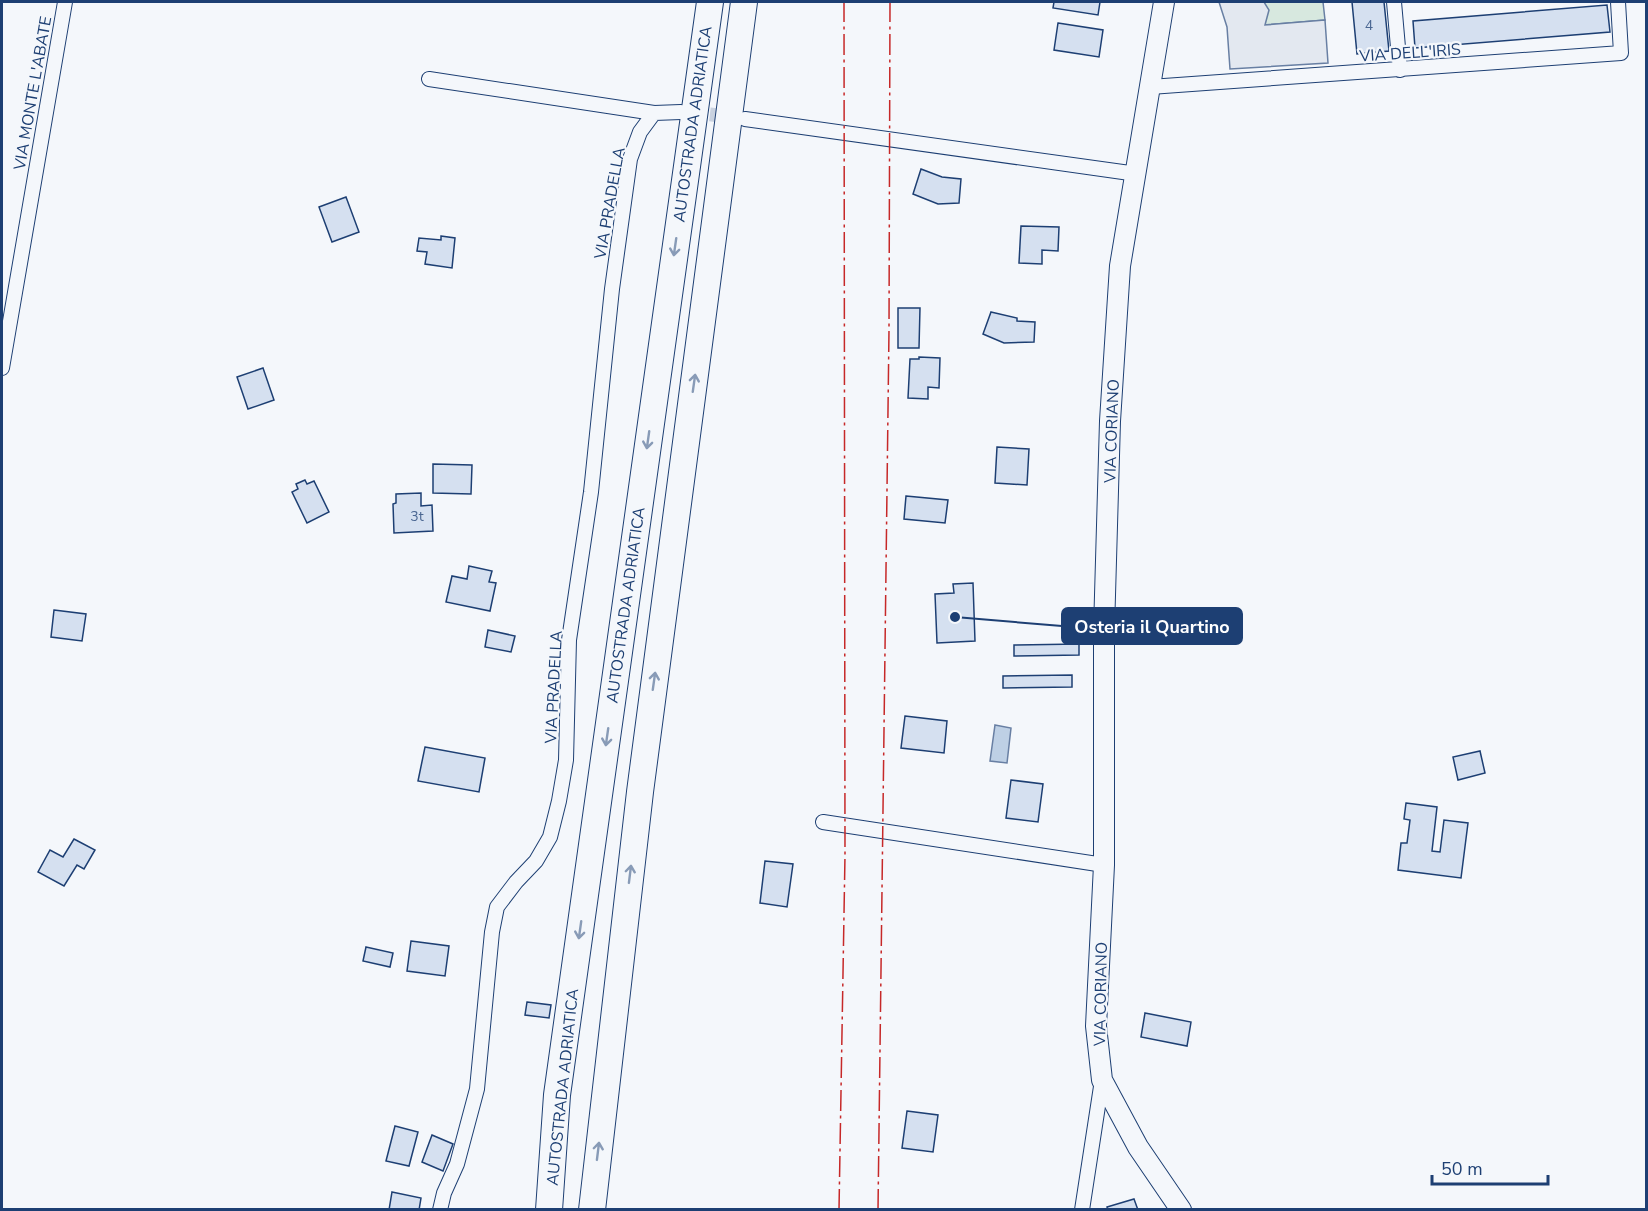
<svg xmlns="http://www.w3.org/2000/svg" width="1648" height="1211" viewBox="0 0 1648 1211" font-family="'Nunito Sans',sans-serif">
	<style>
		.green { fill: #d7e8df; stroke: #687fa3; stroke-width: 1.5 }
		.parking { fill: #e3e8f0; stroke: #687fa3; stroke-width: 1.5 }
		.water { fill: #bed0e5; stroke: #687fa3; stroke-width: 1.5 }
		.building { fill: #d5e0f0; stroke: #1d3f73; stroke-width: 1.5 }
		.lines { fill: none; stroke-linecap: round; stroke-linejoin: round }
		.street-tunnel { stroke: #c9d2e0; stroke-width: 14; stroke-dasharray: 14 7; stroke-linecap: butt }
		.street-casing { stroke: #1d3f73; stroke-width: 16 }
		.secondary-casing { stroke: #1d3f73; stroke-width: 22 }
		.highway-casing { stroke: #1d3f73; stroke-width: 28 }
		.street { stroke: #f4f7fb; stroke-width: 14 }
		.secondary { stroke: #f4f7fb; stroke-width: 20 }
		.highway { stroke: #f4f7fb; stroke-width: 26 }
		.power { stroke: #c62828; stroke-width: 1.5; stroke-dasharray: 21 4.5 3 4.5; stroke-linecap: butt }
		.oneway { stroke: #889bb7 }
		.labels { text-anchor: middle; stroke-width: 4.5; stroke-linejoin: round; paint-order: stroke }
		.number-label { font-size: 14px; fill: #4b6792 }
		.street-label { font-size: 16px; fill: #1d3f73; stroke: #f4f7fb }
		.leader { fill: none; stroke: #1d3f73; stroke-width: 2 }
		.callout-dot { fill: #1d3f73; stroke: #f4f7fb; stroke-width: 2 }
		.callout { fill: #1d3f73; stroke: #1d3f73; stroke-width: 2 }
		.callout-label { font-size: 18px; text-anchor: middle; font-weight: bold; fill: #fff }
	</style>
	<rect width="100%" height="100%" fill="#f4f7fb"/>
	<polygon class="green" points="1264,2 1323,2 1325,20 1264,25"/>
	<polygon class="parking" points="1219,2 1264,2 1269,10 1265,25 1325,20 1328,63 1230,69 1227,27"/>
	<polygon class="water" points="995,725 1011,728 1007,763 990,761"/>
	<g class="building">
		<polygon points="1054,2 1100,2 1098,15 1053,8"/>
		<polygon points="1352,2 1384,2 1389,51 1357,54"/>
		<polygon points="1607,5 1610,32 1415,48 1413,21"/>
		<polygon points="1058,23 1103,30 1099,57 1054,50"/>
		<polygon points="921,169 942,177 961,179 959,203 938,204 913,194"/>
		<polygon points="346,197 359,232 332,242 319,207"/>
		<polygon points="1021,226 1059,227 1058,251 1042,250 1042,264 1019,263"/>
		<polygon points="441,236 455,238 452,268 425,264 427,252 417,251 419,238 441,240"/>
		<polygon points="898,308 920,308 919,348 898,348"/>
		<polygon points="991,312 1017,318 1017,321 1035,322 1034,342 1004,343 983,334"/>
		<polygon points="919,357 940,358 939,388 928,387 928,399 908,398 910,359 919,359"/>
		<polygon points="263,368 274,400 248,409 237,377"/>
		<polygon points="997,447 1029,449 1027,485 995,483"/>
		<polygon points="433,464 472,465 471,494 433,493"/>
		<polygon points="305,480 307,484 314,481 329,512 307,523 292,492 298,489 296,484"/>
		<polygon points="421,493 421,506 432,505 433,531 394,533 393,504 396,503 396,494"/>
		<polygon points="906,496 948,500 945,523 904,519"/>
		<polygon points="469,566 492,571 489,582 496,583 490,611 446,602 452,576 467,579"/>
		<polygon points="973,583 975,641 937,643 935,594 954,593 953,584"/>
		<polygon points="54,610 86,614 82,641 51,637"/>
		<polygon points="488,630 515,636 511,652 485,647"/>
		<polygon points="1079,644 1079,655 1014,656 1014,645"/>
		<polygon points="1072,675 1072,687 1003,688 1003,676"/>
		<polygon points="905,716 947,721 944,753 901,748"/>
		<polygon points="425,747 485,758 479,792 418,781"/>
		<polygon points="1480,751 1485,773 1458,780 1453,757"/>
		<polygon points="1011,780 1043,784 1038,822 1006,818"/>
		<polygon points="1406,803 1437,807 1432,851 1440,852 1444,820 1468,823 1461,878 1398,870 1401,843 1407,843 1410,820 1404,819"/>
		<polygon points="74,839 95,850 84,869 77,865 64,886 38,872 50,850 63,857"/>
		<polygon points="765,861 793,864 787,907 760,903"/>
		<polygon points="411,941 449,946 445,976 407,971"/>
		<polygon points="366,947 393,953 390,967 363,961"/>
		<polygon points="527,1002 551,1005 549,1018 525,1015"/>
		<polygon points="1145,1013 1191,1022 1187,1046 1141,1037"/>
		<polygon points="907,1111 938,1115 933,1152 902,1148"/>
		<polygon points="395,1126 418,1132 409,1166 386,1161"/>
		<polygon points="432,1135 453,1144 443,1171 422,1162"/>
		<polygon points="392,1192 421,1198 419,1210 389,1210"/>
		<polygon points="1134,1199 1138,1210 1108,1210 1107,1207"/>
	</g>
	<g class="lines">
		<polyline class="street-tunnel" points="689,112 733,117"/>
		<g class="street-casing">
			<g id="street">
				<polyline points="1394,2 1400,70"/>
				<polyline points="429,79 654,113"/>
				<polyline points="1150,87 1621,53 1618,2"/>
				<polyline points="745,119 1137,174"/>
				<polyline points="2,368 65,2"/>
				<polyline points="823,822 1104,865"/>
				<polyline points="440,1210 444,1193 457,1164 477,1089 492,932 497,907 516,882 536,861 550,837 559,801 566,760 569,640 591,492 612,289 630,159 640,132 654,113 681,112"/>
				<polyline points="1082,1210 1102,1080"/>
			</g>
		</g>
		<g class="secondary-casing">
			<polyline id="secondary" points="1164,2 1120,266 1110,421 1104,630 1104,865 1096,1026 1102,1080 1138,1147 1181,1210"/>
		</g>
		<g class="highway-casing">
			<g id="highway">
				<polyline points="549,1210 557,1095 710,2"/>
				<polyline points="592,1210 640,792 744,2"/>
			</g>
		</g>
		<use href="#street" class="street"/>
		<use href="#secondary" class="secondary"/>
		<use href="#highway" class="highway"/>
		<g class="power">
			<polyline points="839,1210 845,855 844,2"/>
			<polyline points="878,1210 889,330 890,2"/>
		</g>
	</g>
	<defs><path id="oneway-shaft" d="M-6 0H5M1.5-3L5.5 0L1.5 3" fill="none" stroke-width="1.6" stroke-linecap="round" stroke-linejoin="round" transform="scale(1.5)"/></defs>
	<g class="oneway">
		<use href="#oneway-shaft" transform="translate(675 247) rotate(98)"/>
		<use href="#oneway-shaft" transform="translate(694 383) rotate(-82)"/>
		<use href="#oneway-shaft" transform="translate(648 440) rotate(98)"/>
		<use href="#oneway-shaft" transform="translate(654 681) rotate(-82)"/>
		<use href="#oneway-shaft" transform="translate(607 737) rotate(98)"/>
		<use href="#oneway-shaft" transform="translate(630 874) rotate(-83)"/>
		<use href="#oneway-shaft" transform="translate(580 930) rotate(98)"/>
		<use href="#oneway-shaft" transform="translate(598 1151) rotate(-83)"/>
	</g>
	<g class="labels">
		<g class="number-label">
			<text x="1369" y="30">4</text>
			<text x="417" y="521">3t</text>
		</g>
		<g class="street-label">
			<text transform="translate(1410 52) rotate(-4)" y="6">VIA DELL'IRIS</text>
			<text transform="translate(32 93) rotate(-80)" y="6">VIA MONTE L'ABATE</text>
			<text transform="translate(692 124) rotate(-82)" y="6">AUTOSTRADA ADRIATICA</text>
			<text transform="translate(609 203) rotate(-80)" y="6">VIA PRADELLA</text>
			<text transform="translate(1111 431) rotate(-88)" y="6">VIA CORIANO</text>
			<text transform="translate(625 605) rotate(-82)" y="6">AUTOSTRADA ADRIATICA</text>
			<text transform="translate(553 687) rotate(-87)" y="6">VIA PRADELLA</text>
			<text transform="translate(1100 994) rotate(-89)" y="6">VIA CORIANO</text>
			<text transform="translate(562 1087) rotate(-84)" y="6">AUTOSTRADA ADRIATICA</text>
		</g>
	</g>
	<path class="leader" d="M955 617L1062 626"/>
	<circle class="callout-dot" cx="955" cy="617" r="6"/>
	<rect class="callout" x="1062" y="608" width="180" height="36" rx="6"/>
	<g class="callout-label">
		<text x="1152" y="633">Osteria il Quartino</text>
	</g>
	<rect width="1648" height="1211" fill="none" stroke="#1d3f73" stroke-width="6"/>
	<path d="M1432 1175v9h116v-9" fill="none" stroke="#1d3f73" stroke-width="3"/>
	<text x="1441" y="1175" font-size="18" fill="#1d3f73" stroke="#f4f7fb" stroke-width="4.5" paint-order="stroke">50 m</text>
</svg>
